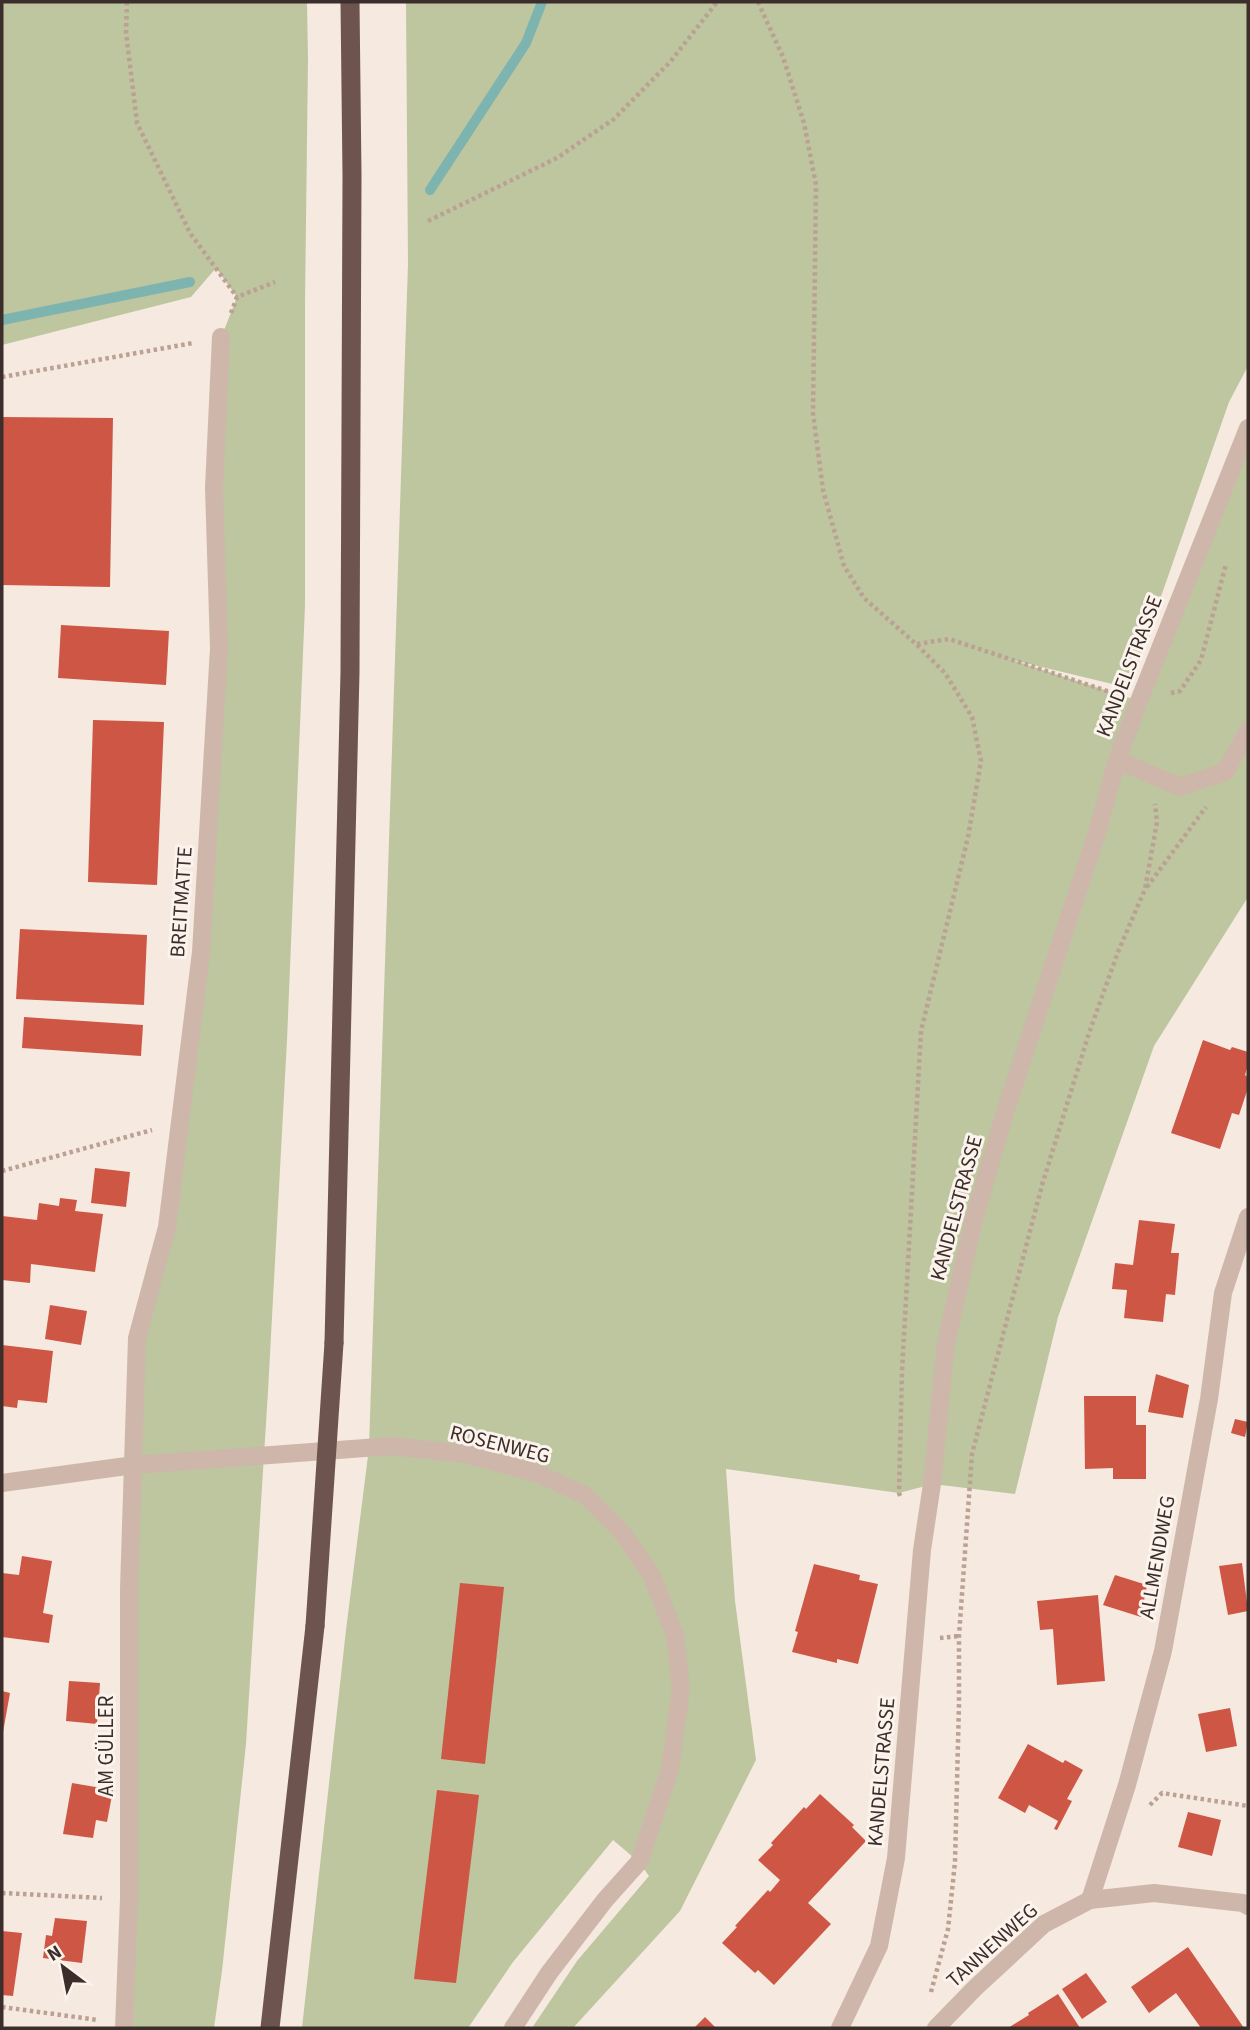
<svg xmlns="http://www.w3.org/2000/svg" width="1250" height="2030" viewBox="0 0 1250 2030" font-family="'Source Sans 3',sans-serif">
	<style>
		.green { fill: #bdc69e }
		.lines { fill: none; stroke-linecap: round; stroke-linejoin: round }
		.stream { stroke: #7db4b0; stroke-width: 10 }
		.building { fill: #ce5645 }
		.path { stroke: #bba094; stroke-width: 4.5; stroke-dasharray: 3.5 3.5; stroke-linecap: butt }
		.service { stroke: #ceb7aa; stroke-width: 18 }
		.minor { stroke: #ceb7aa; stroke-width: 18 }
		.trunk { stroke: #6e544e; stroke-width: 19 }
		.trunk-bridge { stroke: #6e544e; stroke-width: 19 }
		.labels { text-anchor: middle; stroke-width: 6; stroke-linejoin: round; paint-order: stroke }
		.street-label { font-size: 21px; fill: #3c2e2a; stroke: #fcf3ed }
	</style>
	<rect width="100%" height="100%" fill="#f5e9e0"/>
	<g class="green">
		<polygon points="2,2 307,2 308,59 305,303 305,605 287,1040 268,1391 246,1744 222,1971 214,2028 124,2028 137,1338 167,1227 201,952 221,338 237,297 216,268 191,297 2,345"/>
		<polygon points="406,2 1248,2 1248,366 1229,402 1129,688 1009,659 1139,701 1248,428 1248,897 1154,1046 1058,1317 1015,1494 933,1484 899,1493 726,1469 735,1601 756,1760 680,1911 573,2028 532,2028 577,1961 649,1876 639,1862 613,1840 513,1962 468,2028 302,2028 346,1630 369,1448 408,264"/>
	</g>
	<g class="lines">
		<g class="stream">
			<polyline points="430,190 526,43 542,2"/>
			<polyline points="2,320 190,282"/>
		</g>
	</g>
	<g class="building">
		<polygon points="2,417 113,418 110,587 2,585"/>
		<polygon points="61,625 169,631 166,685 58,678"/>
		<polygon points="93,720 164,722 157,885 88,882"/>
		<polygon points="20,929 147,935 144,1005 16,999"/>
		<polygon points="24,1017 143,1025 141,1056 22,1048"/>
		<polygon points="1203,1040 1230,1050 1232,1047 1248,1052 1248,1065 1245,1075 1248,1077 1248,1088 1239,1115 1232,1113 1220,1149 1171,1133"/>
		<polygon points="95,1168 130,1172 126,1207 91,1203"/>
		<polygon points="60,1198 77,1200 75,1211 103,1214 95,1272 31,1264 30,1283 2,1280 2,1216 37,1220 39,1203 59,1206"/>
		<polygon points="1139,1220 1175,1224 1171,1253 1179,1253 1175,1295 1166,1294 1163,1322 1124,1318 1127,1290 1112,1289 1115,1263 1133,1265"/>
		<polygon points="50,1305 87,1311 81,1345 45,1339"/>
		<polygon points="2,1345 53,1351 47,1403 18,1400 17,1408 2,1406"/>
		<polygon points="1156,1374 1189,1385 1183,1418 1148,1412"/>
		<polygon points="1084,1396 1136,1396 1136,1425 1146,1425 1146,1479 1113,1479 1113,1468 1085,1469"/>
		<polygon points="1235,1419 1248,1422 1245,1437 1231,1433"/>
		<polygon points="22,1556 52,1561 43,1613 53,1615 49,1643 2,1637 2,1573 19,1575"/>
		<polygon points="1242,1563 1248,1611 1228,1615 1219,1566"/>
		<polygon points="814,1564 860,1575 859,1580 878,1584 858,1664 837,1659 837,1663 792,1652 798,1632 795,1631"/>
		<polygon points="1115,1575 1147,1585 1141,1617 1103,1605"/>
		<polygon points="460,1583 504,1587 485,1764 441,1759"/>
		<polygon points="1098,1595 1105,1681 1057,1685 1053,1629 1040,1630 1037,1601"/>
		<polygon points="69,1681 100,1683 97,1724 66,1721"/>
		<polygon points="2,1691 10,1693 3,1732 2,1732"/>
		<polygon points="1230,1708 1237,1746 1206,1752 1198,1714"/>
		<polygon points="1028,1744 1063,1763 1065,1760 1083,1770 1067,1799 1072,1801 1057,1830 1054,1829 1058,1821 1029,1805 1025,1813 998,1798"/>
		<polygon points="72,1783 113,1790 107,1822 96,1820 93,1838 63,1834"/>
		<polygon points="437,1790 479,1795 456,1983 414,1979"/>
		<polygon points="820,1794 854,1825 852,1827 866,1841 808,1903 831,1924 774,1985 758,1970 755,1973 722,1943 737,1927 735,1926 768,1890 770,1892 780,1880 758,1860 773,1845 771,1843 804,1807 806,1809"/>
		<polygon points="1188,1812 1221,1820 1212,1856 1178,1847"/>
		<polygon points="55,1918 87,1921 82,1963 43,1958 46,1935 52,1936"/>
		<polygon points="2,1931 22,1933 13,1996 2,1995"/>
		<polygon points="1188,1947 1244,2028 1201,2028 1176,1993 1149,2013 1131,1987"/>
		<polygon points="1086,1973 1107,2002 1082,2019 1062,1989"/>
		<polygon points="1058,1994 1080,2028 1008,2028 1029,2015 1028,2013"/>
		<polygon points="705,2017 716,2028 694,2028"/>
	</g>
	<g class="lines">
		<g class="path">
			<polyline points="127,2 126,32 137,123 190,233 237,297"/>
			<polyline points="758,2 783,57 804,123 816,185 813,413 823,490 844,566 864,598 916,644 945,673 972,717 981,761 968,837 921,1031 902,1371 899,1493 901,1498"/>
			<polyline points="428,221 557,158 614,119 671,61 717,2"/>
			<polyline points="231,313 237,297 275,282"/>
			<polyline points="2,377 193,343"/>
			<polyline points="917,644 949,639 1116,694"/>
			<polyline points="1171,693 1180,691 1201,660 1226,564"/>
			<polyline points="1147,887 1206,807"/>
			<polyline points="2,1171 152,1130"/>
			<polyline points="940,1638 959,1636"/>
			<polyline points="1150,1805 1162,1793 1248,1806"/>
			<polyline points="2,1893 102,1898"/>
			<polyline points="931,1992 948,1929 955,1862 959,1703 959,1636 972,1454 1042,1185 1089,1033 1118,952 1145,889 1157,822 1155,804"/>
			<polyline points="2,2007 98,2020"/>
		</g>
		<polyline class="service" points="1117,760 1180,787 1225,772 1248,731"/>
		<g class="minor">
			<polyline points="2,1483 134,1465 392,1446 465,1454 536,1473 585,1495 621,1531 652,1576 675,1635 681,1688 670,1769 639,1862 605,1900 549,1973 513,2028"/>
			<polyline points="1090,1900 1127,1785 1163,1651 1209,1399 1223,1293 1248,1217"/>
			<polyline points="124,2028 129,1899 129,1589 137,1338 167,1227 201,952 219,648 214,488 221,337"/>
			<polyline points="840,2028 879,1946 896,1858 922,1550 932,1484 946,1343 973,1223 1006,1109 1096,836 1117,760 1139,701 1248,428"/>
			<polyline points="936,2028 975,1988 1044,1924 1090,1900 1154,1893 1243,1903 1248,1906"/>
		</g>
		<g class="trunk">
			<polyline points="334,1343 350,672 352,176 350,2"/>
			<polyline points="270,2028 315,1626"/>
		</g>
		<polyline class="trunk-bridge" points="315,1626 334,1343"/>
	</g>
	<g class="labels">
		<g class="street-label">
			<text transform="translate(1129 666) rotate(-69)" y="7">KANDELSTRASSE</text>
			<text transform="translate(181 902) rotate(-86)" y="7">BREITMATTE</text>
			<text transform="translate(956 1208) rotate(-75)" y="7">KANDELSTRASSE</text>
			<text transform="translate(500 1444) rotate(14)" y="7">ROSENWEG</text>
			<text transform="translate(1157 1557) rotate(-80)" y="7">ALLMENDWEG</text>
			<text transform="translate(106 1746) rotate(-90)" y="7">AM GÜLLER</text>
			<text transform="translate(881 1772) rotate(-85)" y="7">KANDELSTRASSE</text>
			<text transform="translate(992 1945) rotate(-42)" y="7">TANNENWEG</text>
		</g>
	</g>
	<rect width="1250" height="2030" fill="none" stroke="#3c2e2a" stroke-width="7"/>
	<g transform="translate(63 1967) rotate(328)" stroke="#fcf3ed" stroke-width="5" paint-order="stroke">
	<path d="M0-5L12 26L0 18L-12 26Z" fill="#3c2e2a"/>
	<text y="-10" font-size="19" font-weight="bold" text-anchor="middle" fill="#3c2e2a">N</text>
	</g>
</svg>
